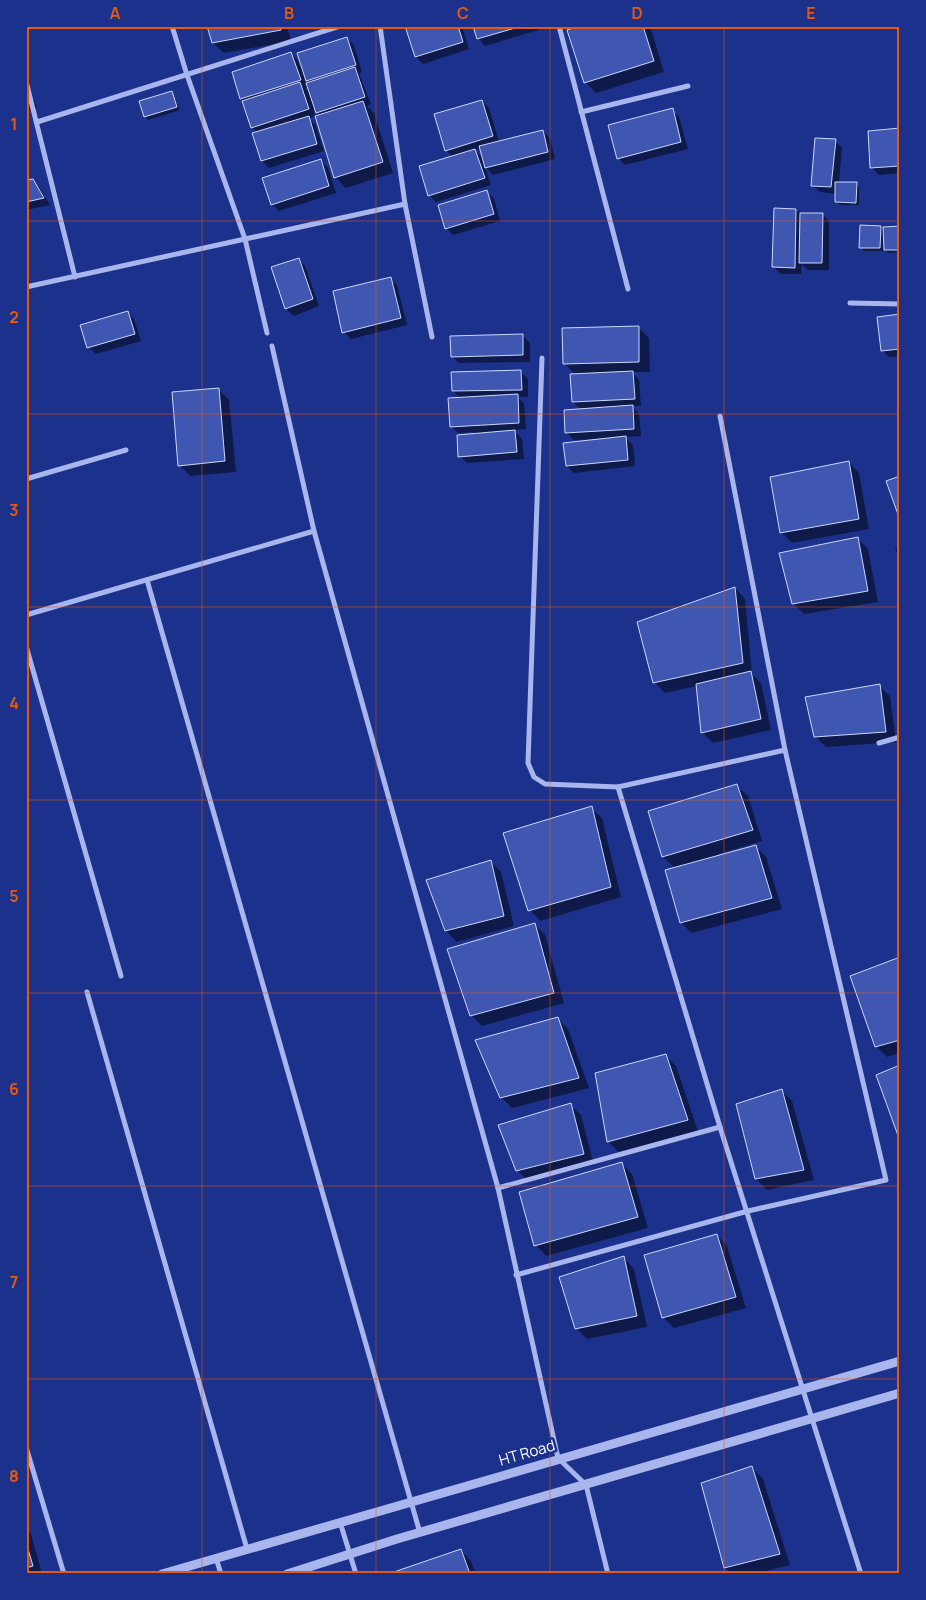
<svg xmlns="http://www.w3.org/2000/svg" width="926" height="1600" viewBox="0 0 926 1600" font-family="Manrope,sans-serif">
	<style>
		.shadow { fill: #0007; fill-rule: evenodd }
		.building { fill: #4057b2; stroke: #cdd6f9 }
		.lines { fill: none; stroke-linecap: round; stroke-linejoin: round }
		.minor { stroke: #a8b6ed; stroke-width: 5 }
		.tertiary { stroke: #a8b6ed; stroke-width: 9 }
		.grid { fill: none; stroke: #e8590c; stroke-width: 1; stroke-opacity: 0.55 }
		.labels { text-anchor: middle; stroke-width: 5; stroke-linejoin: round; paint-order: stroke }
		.street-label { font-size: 15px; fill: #fff; stroke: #1c318c }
		.neatline { fill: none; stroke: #e8590c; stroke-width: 2 }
		.grid-label { font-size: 16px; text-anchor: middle; font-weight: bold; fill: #e8590c }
	</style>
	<rect width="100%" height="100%" fill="#1c318c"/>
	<g class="shadow">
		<polygon points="208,26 287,26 291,41 224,53 213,43"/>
		<polygon points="406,26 462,26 469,49 423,64 416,57"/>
		<polygon points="474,26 537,26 538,30 485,46 478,38"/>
		<polygon points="584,26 650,26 664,72 596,93 585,82"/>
		<path d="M347,38l7,7 8,27 -3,1 12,31 -4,2 7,7 19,60 -47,15 -11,-11 -15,-61 -7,-7 2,7 -6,2 6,6 9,27 -55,17 -7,-7 -8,-27 4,-1 -6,-6 -19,-55 58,-19 7,8 3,7zM304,77l6,6 -4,2zM308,87l3,7 -6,-6z"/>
		<polygon points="26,79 37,108 26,112"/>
		<polygon points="172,92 180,110 148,120 145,116"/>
		<path d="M482,101l7,7 10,34 44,-11 7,7 5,21 -62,16 -8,-8 6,18 -55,17 -7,-7 24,-38 -7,-7zM481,149l3,10 -9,-9z"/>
		<polygon points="672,110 679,117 688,149 625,165 618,158"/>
		<polygon points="900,129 900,173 879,175 872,168"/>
		<polygon points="835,141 842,148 839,183 856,183 859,187 859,205 840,205 836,201 836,194 820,192 812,185"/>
		<polygon points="321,161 328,168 336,193 279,211 272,204"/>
		<polygon points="32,180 39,187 50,205 26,210 26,181"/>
		<polygon points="486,191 494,199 500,221 453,235 446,228"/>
		<polygon points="796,210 800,214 822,214 829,221 829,270 808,270 802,264 801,274 781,274 774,267"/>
		<polygon points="881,227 884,230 900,227 900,252 888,253 883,248 883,251 864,251 861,247"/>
		<polygon points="298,259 305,266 319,306 294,316 286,309 272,268"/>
		<polygon points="390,278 397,285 407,325 351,339 344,332"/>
		<polygon points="127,312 134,319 141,341 96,354 89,347"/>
		<polygon points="900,315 900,356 889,357 882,350"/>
		<polygon points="638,327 649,338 650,372 632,372 639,380 641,406 632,406 639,414 641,436 625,437 633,445 635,466 574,473 567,466 596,439 574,440 567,433 581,410 573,402 576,375 564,363"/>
		<polygon points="523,336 530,343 530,362 459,363 452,356"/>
		<polygon points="521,372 528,379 528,397 518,397 524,403 526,429 514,430 522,439 524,459 467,463 460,456 474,432 458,433 451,426 461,399 453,391"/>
		<polygon points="218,389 229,400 236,472 190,476 180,465"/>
		<polygon points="849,462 859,473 869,529 792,543 781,532"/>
		<polygon points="857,538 868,549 878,602 804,614 794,604"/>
		<polygon points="900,547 900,561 895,548"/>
		<polygon points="735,588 745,599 752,674 761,683 771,730 713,743 702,732 697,686 665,693 655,683"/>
		<polygon points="879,686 890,696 896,742 826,747 815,736"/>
		<polygon points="737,786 748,796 762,841 718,854 719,856 755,846 766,857 782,909 691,933 681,922 675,868 663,857"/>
		<polygon points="897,792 900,792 900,808"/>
		<polygon points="591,808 602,818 621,897 540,921 530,910"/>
		<polygon points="490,861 501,872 514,926 457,942 446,931 428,881"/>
		<polygon points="534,924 545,935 564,1003 482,1026 472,1016 449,950"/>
		<polygon points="900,958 900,1053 887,1057 876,1046"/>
		<polygon points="557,1018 568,1029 589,1088 512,1108 501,1097"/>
		<polygon points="665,1056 676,1066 698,1131 618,1152 608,1141"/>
		<polygon points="782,1091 792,1101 814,1180 767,1190 756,1179"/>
		<polygon points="570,1105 581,1115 594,1165 528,1181 517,1170"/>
		<polygon points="621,1163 632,1174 648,1228 546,1256 536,1245"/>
		<polygon points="717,1235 727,1246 746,1308 674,1328 663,1317"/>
		<polygon points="624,1258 634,1269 647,1327 587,1339 576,1328"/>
		<polygon points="752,1468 763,1479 790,1565 754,1574 731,1574 725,1567"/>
		<polygon points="26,1529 31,1534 42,1574 26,1574"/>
		<polygon points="461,1551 471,1561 476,1574 392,1574"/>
	</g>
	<g class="building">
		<polygon points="207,26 280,26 281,30 212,43"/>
		<polygon points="405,26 458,26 463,42 415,57"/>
		<polygon points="473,26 522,26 477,39"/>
		<polygon points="579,26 643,26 654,61 584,83 567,30"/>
		<polygon points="347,37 356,65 306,81 297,53"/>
		<polygon points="291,52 301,80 240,99 232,72"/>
		<polygon points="355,67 365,97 316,113 306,83"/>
		<polygon points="300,82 309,109 251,128 242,101"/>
		<polygon points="172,91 177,107 144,117 139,101"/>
		<polygon points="482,100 493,136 445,151 434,114"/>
		<polygon points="363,101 383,162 334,178 315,116"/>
		<polygon points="673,108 681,142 617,159 608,125"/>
		<polygon points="309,116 317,144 261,161 252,133"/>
		<polygon points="900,128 900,166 870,168 868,131"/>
		<polygon points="543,130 548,152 485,168 479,146"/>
		<polygon points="815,138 836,139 831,187 811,186"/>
		<polygon points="475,149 485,178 428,196 419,166"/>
		<polygon points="321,159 329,186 271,205 262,178"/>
		<polygon points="33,179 44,198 26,202 26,180"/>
		<polygon points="835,182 857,182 856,203 835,202"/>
		<polygon points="487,190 494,214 445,229 438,205"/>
		<polygon points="774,208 796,209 795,268 772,267"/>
		<polygon points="800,213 823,213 822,263 799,263"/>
		<polygon points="860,225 881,226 880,248 859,248"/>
		<polygon points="900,226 900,250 884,250 883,227"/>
		<polygon points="299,258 313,299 285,309 271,267"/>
		<polygon points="391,277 401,318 342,333 333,291"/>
		<polygon points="128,311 135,334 87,348 80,325"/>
		<polygon points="900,314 900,349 881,351 877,317"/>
		<polygon points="639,326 639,362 563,364 562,328"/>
		<polygon points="523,334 523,355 451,357 450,336"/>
		<polygon points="521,370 522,390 452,391 451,372"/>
		<polygon points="633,371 635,399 572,402 570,374"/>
		<polygon points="219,388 225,461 178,466 172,392"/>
		<polygon points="518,394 519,423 450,427 448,398"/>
		<polygon points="633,405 634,429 565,433 564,410"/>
		<polygon points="515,430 517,452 458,457 457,435"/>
		<polygon points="626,436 628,460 566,466 563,443"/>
		<polygon points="849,461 859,519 780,533 770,477"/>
		<polygon points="900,476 900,520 886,481"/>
		<polygon points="858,537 868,591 792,604 779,553"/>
		<polygon points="735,587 743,663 653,683 637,622"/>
		<polygon points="751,671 761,719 701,733 696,684"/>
		<polygon points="880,684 886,732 814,737 805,697"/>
		<polygon points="737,784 753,830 662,857 648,811"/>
		<polygon points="592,806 611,887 528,911 503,833"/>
		<polygon points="756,845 772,898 680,923 665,870"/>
		<polygon points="491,860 504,916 445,931 426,880"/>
		<polygon points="535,923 554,993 470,1016 447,949"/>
		<polygon points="900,957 900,1040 875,1047 850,976"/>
		<polygon points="558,1017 579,1078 500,1098 475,1040"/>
		<polygon points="666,1054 688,1120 607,1142 595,1073"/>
		<polygon points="900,1065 900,1141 876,1075"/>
		<polygon points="782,1089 804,1170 755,1179 736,1104"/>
		<polygon points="571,1103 584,1154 516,1171 498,1125"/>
		<polygon points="622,1162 638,1217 534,1246 519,1192"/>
		<polygon points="717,1234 736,1297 662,1318 644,1255"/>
		<polygon points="624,1256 637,1316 575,1329 559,1277"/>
		<polygon points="752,1466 780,1554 724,1568 701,1483"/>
		<polygon points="26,1542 33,1566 26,1568"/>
		<polygon points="461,1549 470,1574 388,1574"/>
	</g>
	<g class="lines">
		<g class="minor">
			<polyline points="172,26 187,75 245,239 267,333"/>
			<polyline points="559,26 628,289"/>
			<polyline points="26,81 75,277"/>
			<polyline points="581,112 688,86"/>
			<polyline points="37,122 340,26"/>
			<polyline points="405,204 432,337"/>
			<polyline points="26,287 405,204 380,26"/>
			<polyline points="850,303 900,304"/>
			<polyline points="272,346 314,531 498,1188 558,1458 586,1485 608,1574"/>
			<polyline points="542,358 528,763 534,777 545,784 618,787 785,750 720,416"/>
			<polyline points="26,479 126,450"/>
			<polyline points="147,580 420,1533"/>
			<polyline points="26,615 314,531"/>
			<polyline points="26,646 121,976"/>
			<polyline points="879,743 900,737"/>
			<polyline points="618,787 720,1127 861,1574"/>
			<polyline points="87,992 247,1549"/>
			<polyline points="498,1188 720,1127"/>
			<polyline points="516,1275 748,1211 886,1180 785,750"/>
			<polyline points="26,1447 64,1574"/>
			<polyline points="340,1522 356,1574"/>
			<polyline points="216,1558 221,1574"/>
		</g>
		<g class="tertiary">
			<polyline points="162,1574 900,1361"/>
			<polyline points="287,1574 397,1539 900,1393"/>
		</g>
	</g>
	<path class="grid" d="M202,26v1548M376,26v1548M550,26v1548M724,26v1548M26,221h874M26,414h874M26,607h874M26,800h874M26,993h874M26,1186h874M26,1379h874"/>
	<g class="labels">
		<g class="street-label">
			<text transform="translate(527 1453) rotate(-16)" y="5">HT Road</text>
		</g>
	</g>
	<rect width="926" height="1600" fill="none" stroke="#1c318c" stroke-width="55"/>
	<rect x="28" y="28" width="870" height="1544" class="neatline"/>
	<g class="grid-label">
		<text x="115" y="19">A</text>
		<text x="289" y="19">B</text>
		<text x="463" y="19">C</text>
		<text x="637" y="19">D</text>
		<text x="811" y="19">E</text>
		<text x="14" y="130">1</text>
		<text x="14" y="323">2</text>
		<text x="14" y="516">3</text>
		<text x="14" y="709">4</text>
		<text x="14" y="902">5</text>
		<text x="14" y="1095">6</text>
		<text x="14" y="1288">7</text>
		<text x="14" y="1482">8</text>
	</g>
</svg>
